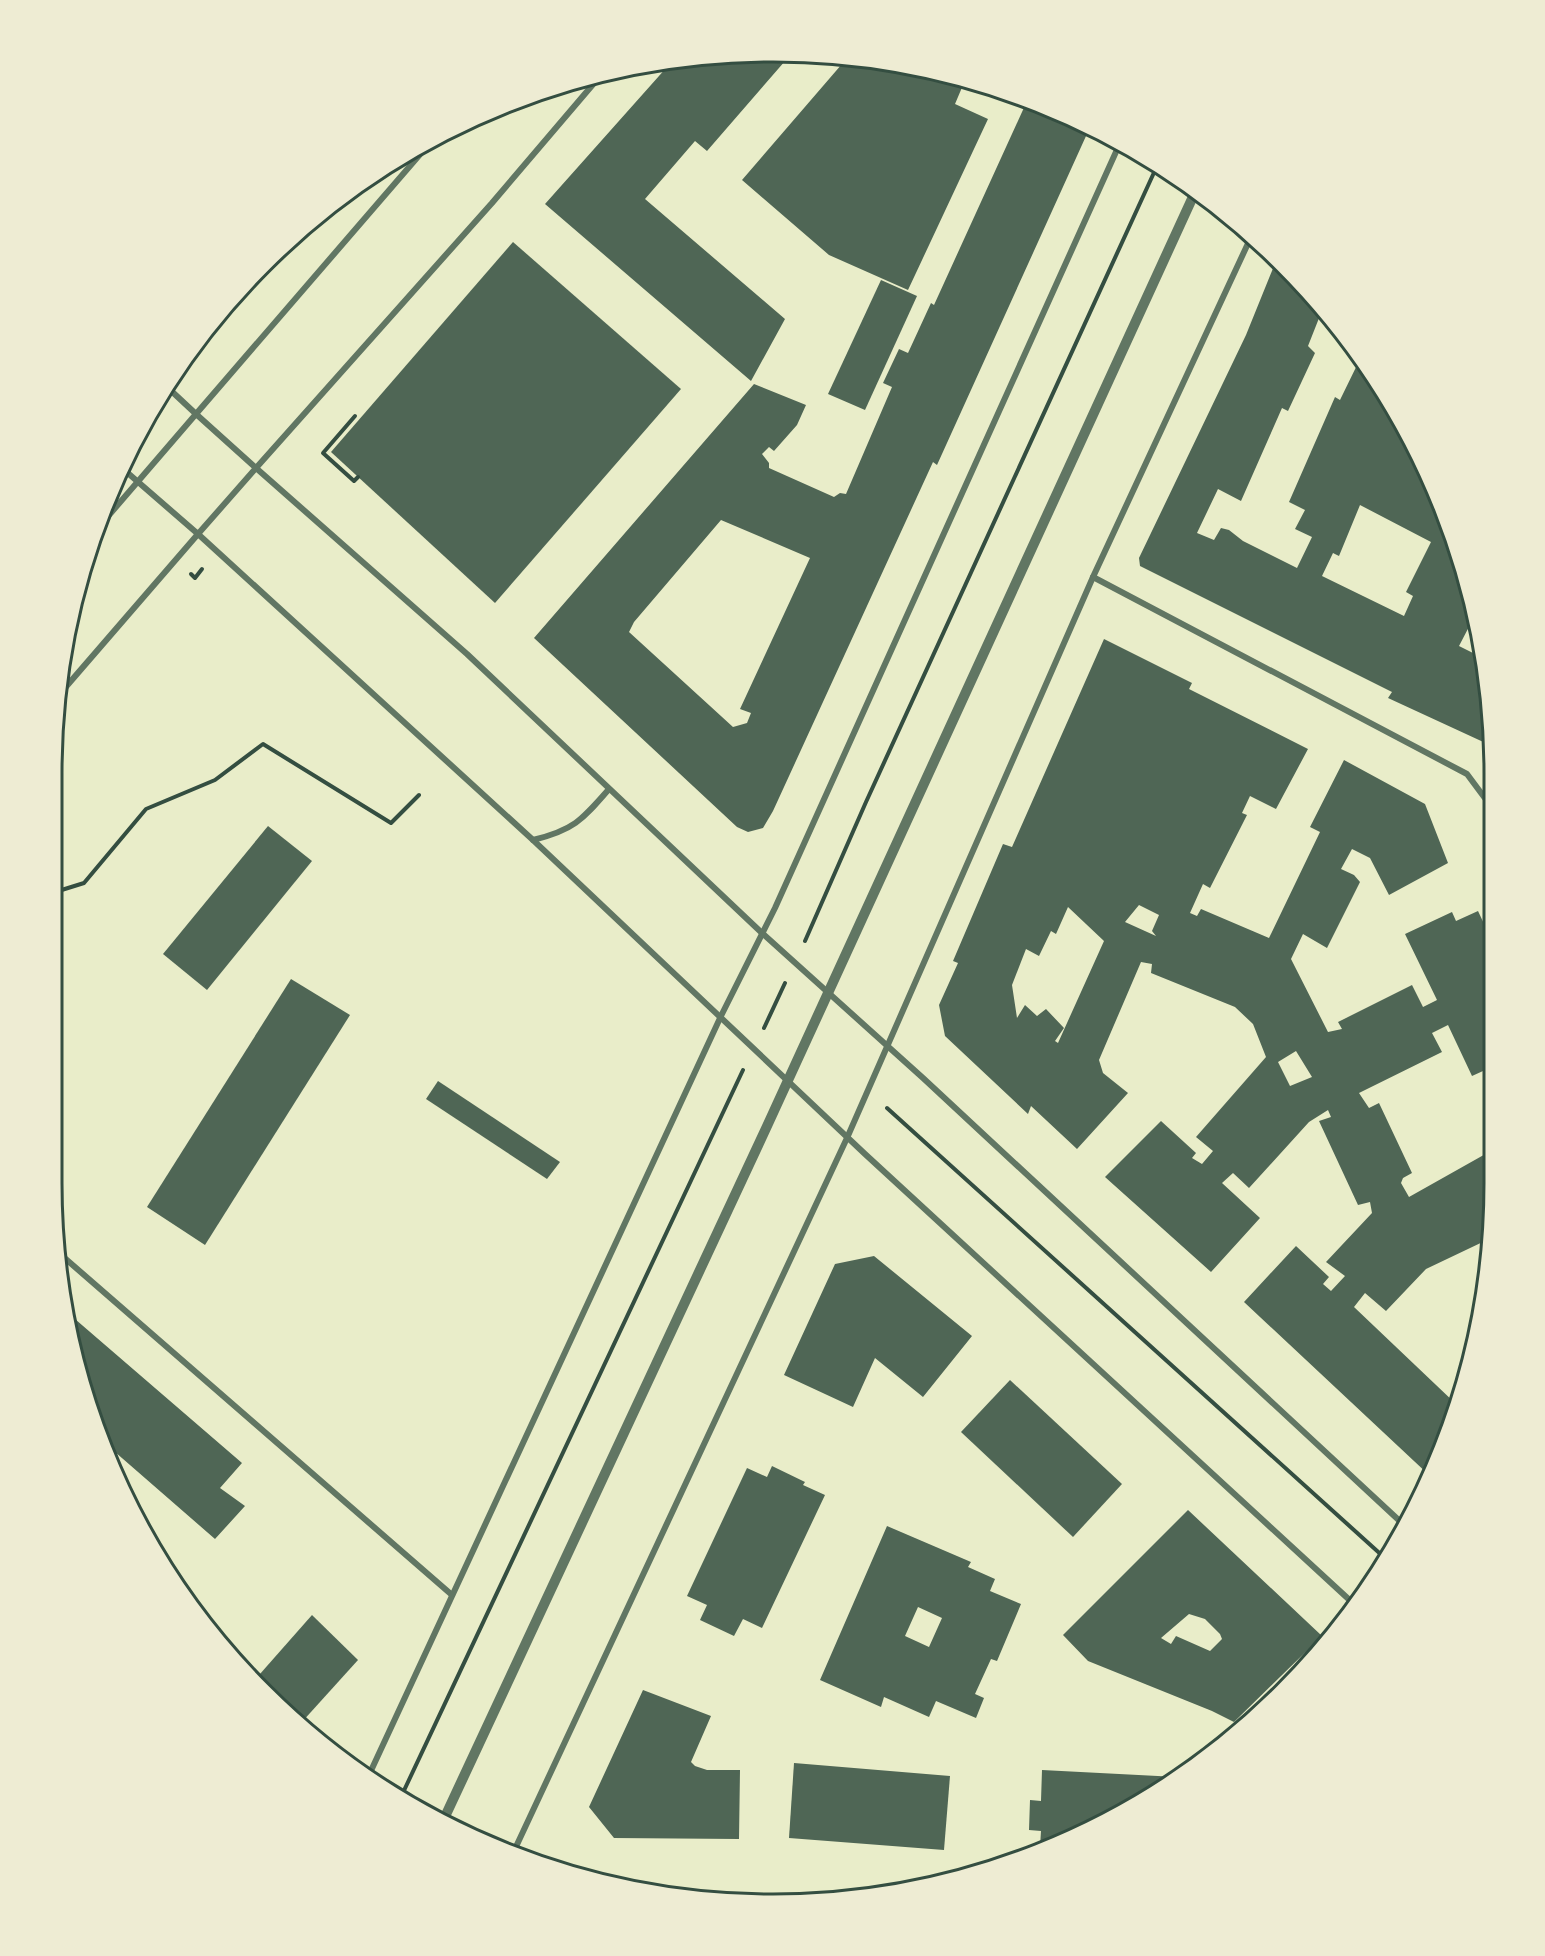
<svg xmlns="http://www.w3.org/2000/svg" width="1545" height="1956" viewBox="0 0 1545 1956" font-family="'Work Sans',sans-serif">
	<style>
		.building { fill: #4f6655; fill-rule: evenodd }
		.lines { fill: none; stroke-linecap: round; stroke-linejoin: round }
		.path { stroke: #344e41; stroke-width: 4 }
		.minor { stroke: #617663; stroke-width: 6 }
		.tertiary { stroke: #617663; stroke-width: 10 }
		.rim { fill: none; stroke: #344e41; stroke-width: 3 }
	</style>
	<rect width="100%" height="100%" fill="#e9edc9"/>
	<g class="building">
		<polygon points="792,53 707,151 695,141 645,199 785,319 751,381 545,204 675,58"/>
		<polygon points="848,57 966,78 955,104 988,119 908,290 829,255 742,180"/>
		<path d="M1027,101l64,24 -154,340 -4,-3 -160,349 -10,17 -15,4 -11,-5 -203,-189 220,-254 52,21 -9,20 -23,26 -5,-4 -7,7 7,9v5l65,29 6,-4 6,1 46,-107 -9,-4 16,-34 9,4 23,-50 3,2zM721,520l89,38 -70,151 11,4 -4,10 -14,4 -104,-95 5,-10z"/>
		<polygon points="303,226 207,339 203,335 230,297"/>
		<polygon points="513,242 681,389 495,603 331,452"/>
		<path d="M1276,261l39,36 8,11 -15,38 7,7 -27,58 -6,-3 -41,93 -23,-12 -21,44 17,7 7,-12 8,2 14,11 54,27 15,-31 -17,-8 10,-19 -16,-8 46,-105 5,3 20,-41 37,53 59,129 16,80 -13,25 20,10 13,69v21l-104,-48 4,-6 -252,-126 -1,-8 107,-223zM1360,505l71,37 -25,50 7,4 -9,20 -82,-40 11,-23 6,3z"/>
		<polygon points="881,280 917,296 865,410 828,394"/>
		<path d="M1104,639l88,44 -3,6 119,60 -32,60 -26,-13 -8,17 5,2 -37,73 -7,-4 -13,29 7,3 4,-7 68,29 51,-106 -10,-5 34,-67 81,44 23,59 -59,32 -19,-37 -18,-9 -11,20 13,6 6,7 -33,66 -24,-14 -12,25 37,73 14,-3 -4,-7 74,-37 11,22 14,-7 -32,-66 47,-22 4,9 22,-10 15,32 1,123 -22,10 -24,-51 -16,8 10,19 -83,41 10,15 10,-5 33,70 -9,5 -2,5 8,14 80,-45 5,7 -5,80 -63,30 -40,42 -21,-18 -11,14 102,97 -17,55 -9,17 -186,-174 52,-56 33,31 -6,7 8,7 14,-15 -19,-14 46,-49 -2,-11 -12,3 -39,-84 12,-4 -3,-7 -19,12 -60,66 -16,-15 -11,10 38,35 -49,54 -106,-95 56,-56 35,32 -4,5 10,6 11,-13 -17,-14 70,-80 -13,-33 -18,-17 -84,-34 1,-9 -11,-2 -42,98 4,13 25,20 -51,56 -46,-43 -3,8 -83,-78 -6,-31 19,-42 -5,-2 50,-117 9,3zM1139,905l20,10 -7,16 4,5 -31,-14zM1068,907l36,34 -46,102 -3,-2 9,-13 -18,-19 -9,7 -12,-11 -8,13 -5,-33 14,-36 13,7 12,-25 5,3zM1296,1051l16,26 -22,9 -12,-24z"/>
		<polygon points="268,826 312,861 207,990 163,954"/>
		<polygon points="291,979 350,1015 205,1245 147,1207"/>
		<polygon points="438,1081 560,1162 547,1179 426,1099"/>
		<polygon points="874,1256 972,1336 923,1397 875,1358 853,1407 784,1375 835,1264"/>
		<polygon points="68,1313 242,1463 220,1488 245,1506 215,1539 107,1445 76,1370"/>
		<polygon points="1010,1380 1122,1484 1073,1537 961,1432"/>
		<polygon points="772,1466 805,1482 803,1485 825,1495 762,1628 743,1619 734,1636 700,1620 707,1605 687,1596 747,1468 767,1477"/>
		<path d="M1188,1510l134,126 -88,86 -22,-11 -124,-50 -25,-26zM1189,1614l16,5 15,15 2,5 -12,12 -34,-15 -5,8 -10,-6z"/>
		<path d="M887,1526l84,36 -3,5 27,12 -5,12 31,13 -24,57 -6,-2 -16,35 9,4 -8,20 -40,-17 -7,16 -45,-20 -3,10 -61,-27zM918,1607l24,11 -13,29 -24,-11z"/>
		<polygon points="312,1615 358,1660 301,1723 262,1693 253,1682"/>
		<polygon points="643,1690 711,1716 691,1762 695,1766 707,1770 740,1770 739,1839 614,1838 589,1807"/>
		<polygon points="794,1763 950,1776 944,1850 789,1838"/>
		<polygon points="1042,1770 1177,1777 1133,1809 1040,1847 1041,1831 1029,1830 1030,1800 1041,1801"/>
	</g>
	<g class="lines">
		<g class="path">
			<polyline points="355,416 323,453 354,481 358,477"/>
			<polyline points="191,574 195,578 202,569"/>
			<polyline points="52,893 84,883 146,809 215,780 263,744 391,823 419,795"/>
			<polyline points="805,941 866,802 1157,166"/>
			<polyline points="764,1028 785,983"/>
			<polyline points="887,1108 1386,1559"/>
			<polyline points="400,1799 743,1070"/>
		</g>
		<g class="minor">
			<polyline points="601,75 492,203 256,468 467,654 762,933 923,1078 1404,1525"/>
			<polyline points="166,386 196,414 435,137"/>
			<polyline points="91,536 196,414 256,468 198,534 122,468"/>
			<polyline points="1093,577 1467,774 1493,809"/>
			<polyline points="58,696 198,534 533,840 865,1154 1355,1605"/>
			<path d="M533,840c41,-10 49,-20 76,-51"/>
			<polyline points="60,1254 452,1595"/>
			<polyline points="369,1775 721,1016 775,908 1120,143"/>
			<polyline points="514,1851 847,1138 1093,577 1251,237"/>
			<polyline points="716,1898 795,1902"/>
		</g>
		<polyline class="tertiary" points="443,1821 768,1124 1196,190"/>
	</g>
	<path d="M0 0H1545V1956H0ZM773 62H773A711 711 0 0 1 1484 773V1183A711 711 0 0 1 773 1894H773A711 711 0 0 1 62 1183V773A711 711 0 0 1 773 62Z" fill="#eeecd3" fill-rule="evenodd"/>
	<path class="rim" d="M773 62H773A711 711 0 0 1 1484 773V1183A711 711 0 0 1 773 1894H773A711 711 0 0 1 62 1183V773A711 711 0 0 1 773 62Z"/>
</svg>
